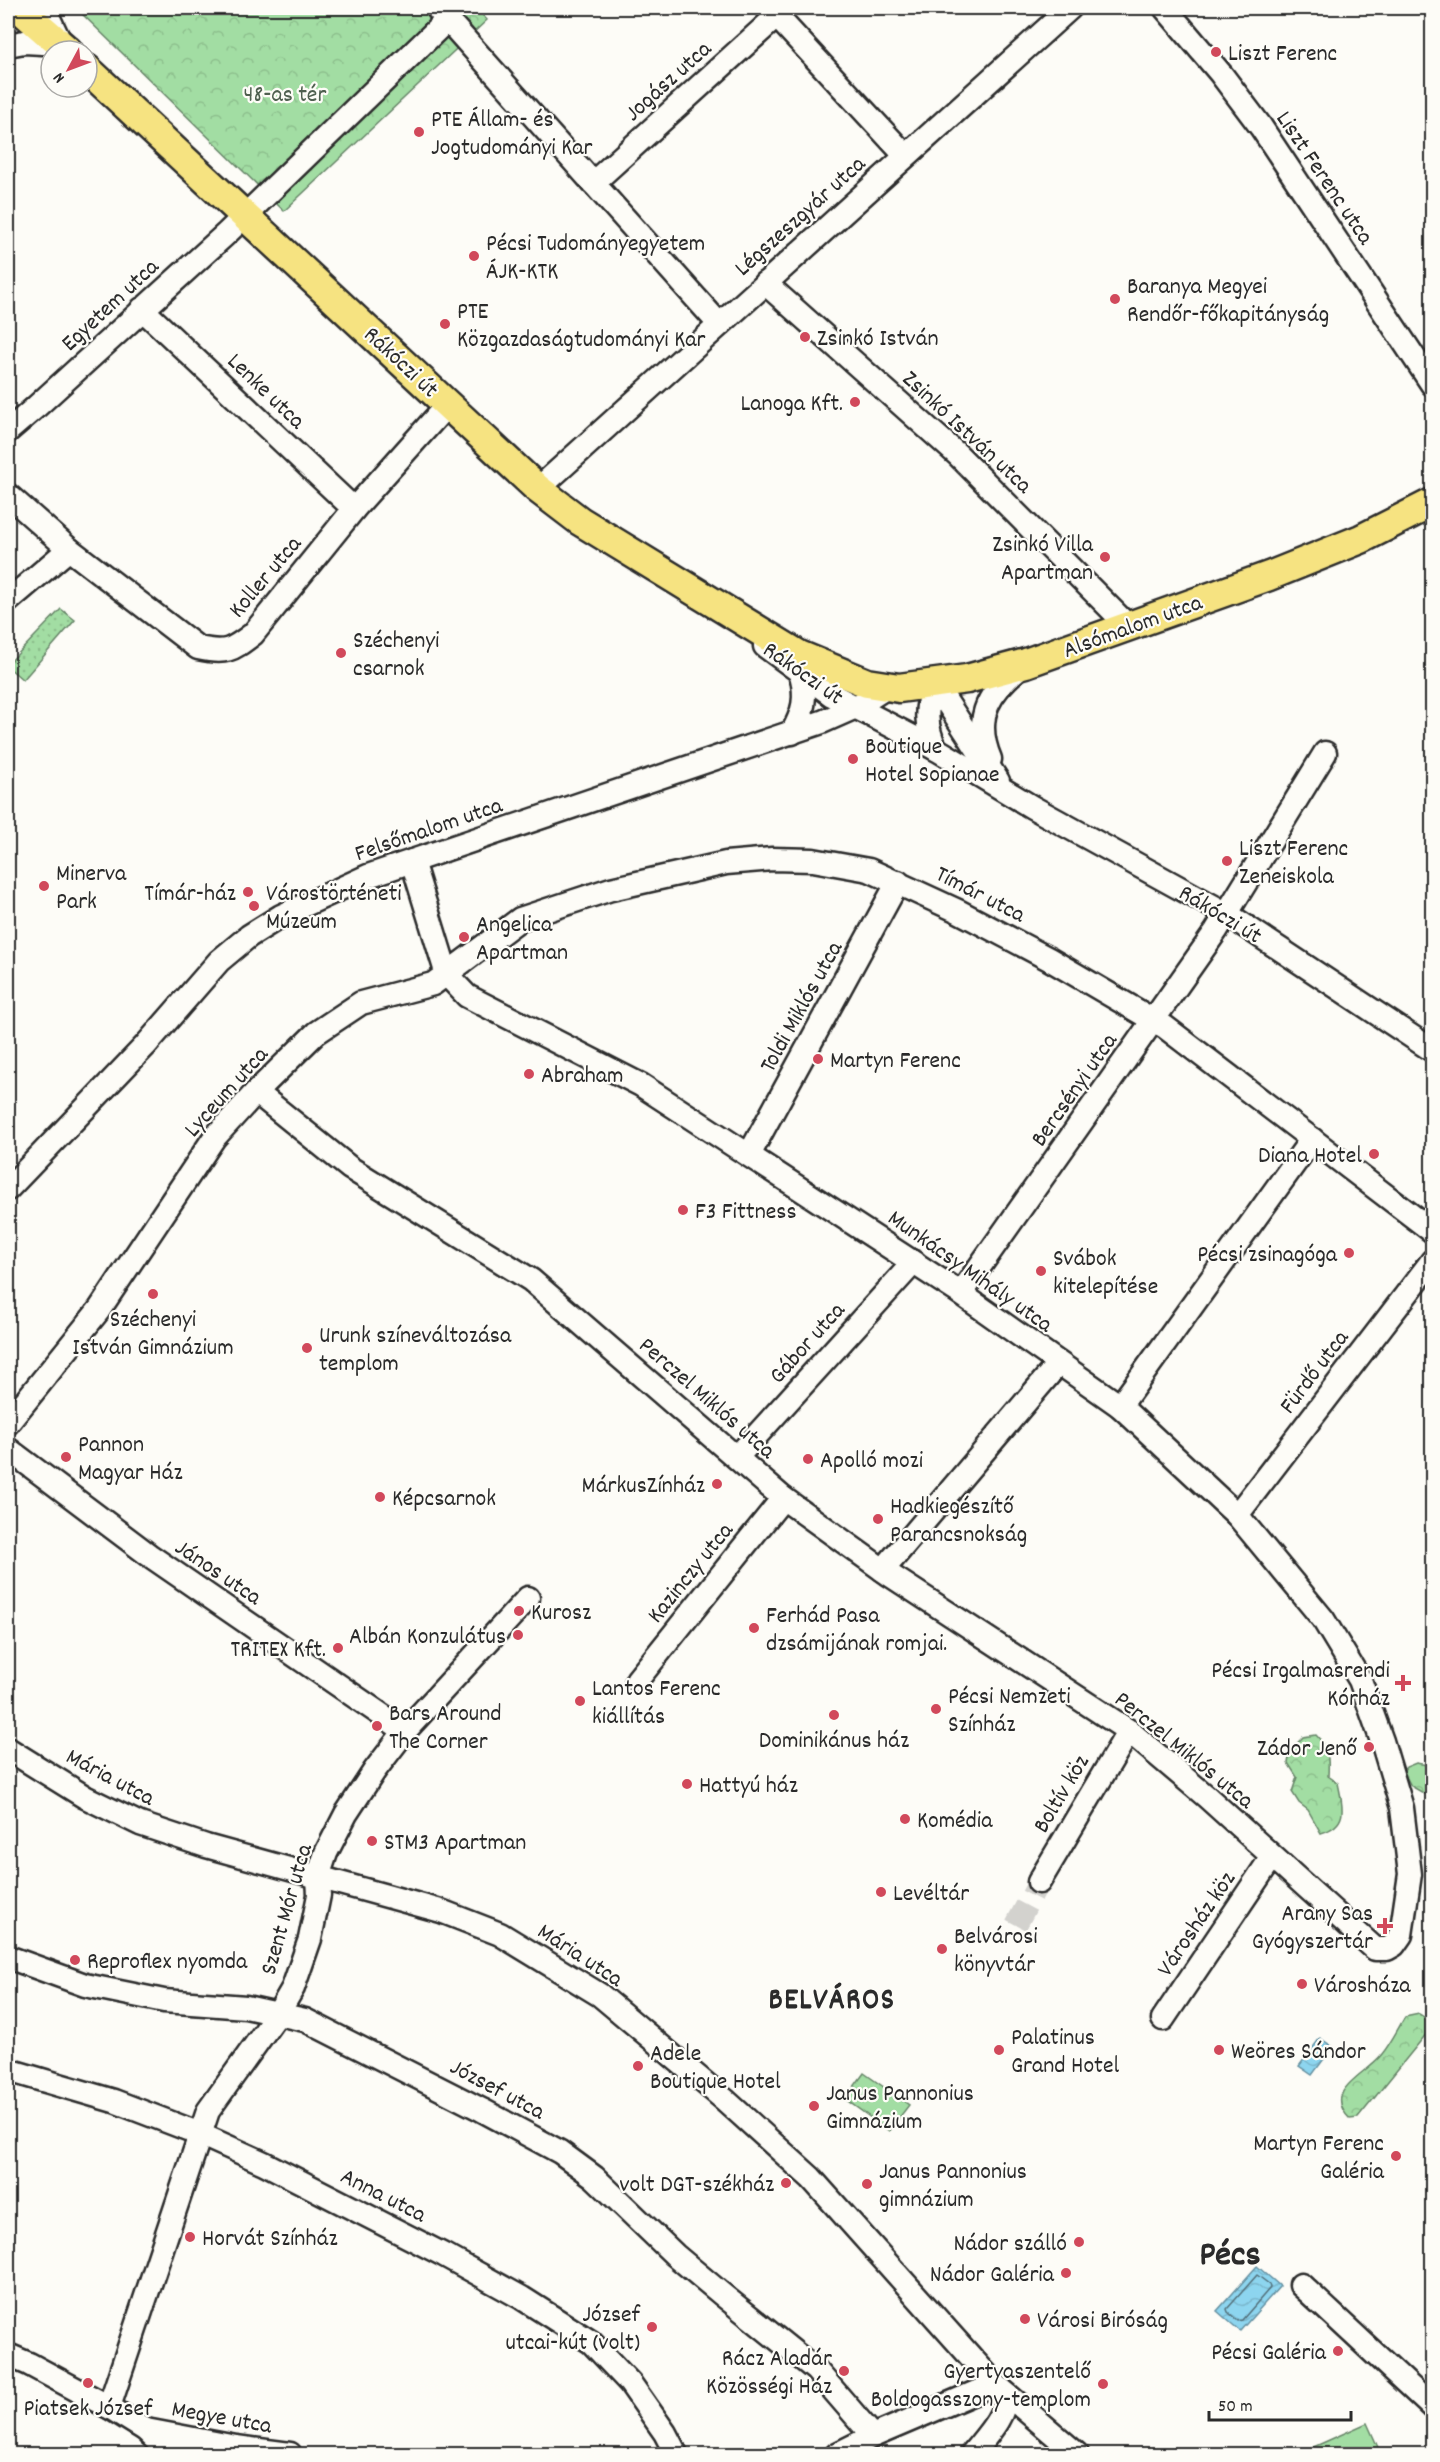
<svg xmlns="http://www.w3.org/2000/svg" width="1440" height="2462" viewBox="0 0 1440 2462" font-family="Dekko,sans-serif">
	<style>
		.park { fill: url(#park-crowns); stroke: #668467; stroke-width: 1.5 }
		.garden { fill: url(#garden-dots); stroke: #668467; stroke-width: 1.5 }
		.pitch { fill: #a2dda3; stroke: #668467; stroke-width: 1.5 }
		.water { fill: url(#water-waves); stroke: #6691a1; stroke-width: 1.5 }
		.lines { fill: none; stroke-linecap: round; stroke-linejoin: round }
		.shore { stroke: #526f79; stroke-width: 1.5 }
		.minor-tunnel { stroke: #d3d2ce; stroke-width: 22; stroke-dasharray: 22 11; stroke-linecap: butt }
		.minor-casing { stroke: #2b2b2b; stroke-width: 27 }
		.major-casing { stroke: #2b2b2b; stroke-width: 33 }
		.minor { stroke: #fdfcf7; stroke-width: 22 }
		.major { stroke: #f6e381; stroke-width: 28 }
		.poi-dot { fill: #d1495b; stroke: #fdfcf7; stroke-width: 2 }
		.labels { text-anchor: middle; stroke-width: 4.5; stroke-linejoin: round; paint-order: stroke }
		.poi-label { font-size: 24px; fill: #2b2b2b; stroke: #fdfcf7; text-anchor: start }
		.street-label { font-size: 24px; fill: #2b2b2b; stroke: #fdfcf7 }
		.park-label { font-size: 24px; fill: #4f604f; stroke: #fdfcf7 }
		.district-label { font-size: 30px; font-weight: bold; letter-spacing: 1.5px; fill: #2b2b2b; stroke: #fdfcf7 }
		.town-label { font-size: 36px; font-weight: bold; fill: #2b2b2b; stroke: #fdfcf7 }
	</style>
	<defs>
		<pattern id="park-crowns" width="20" height="18" patternUnits="userSpaceOnUse" patternTransform="scale(1.5)"><rect width="20" height="18" fill="#a2dda3"/><path d="M2 6a3 3 0 1 1 6 0M12 15a3 3 0 1 1 6 0" fill="none" stroke="#8cbe8c"/></pattern>
		<pattern id="garden-dots" width="8" height="8" patternUnits="userSpaceOnUse" patternTransform="scale(1.5)"><rect width="8" height="8" fill="#a2dda3"/><path d="M2 2h.1M6 6h.1" fill="none" stroke="#8cbe8c" stroke-width="1.8" stroke-linecap="round"/></pattern>
		<pattern id="water-waves" width="16" height="10" patternUnits="userSpaceOnUse" patternTransform="scale(1.5)"><rect width="16" height="10" fill="#8dd5ef"/><path d="M0 5q4-4 8 0t8 0" fill="none" stroke="#7ab7cd"/></pattern>
	</defs>
	<rect width="100%" height="100%" fill="#fdfcf7"/>
	<filter id="ink" filterUnits="userSpaceOnUse"><feTurbulence type="fractalNoise" baseFrequency=".0167" numOctaves="2"/><feDisplacementMap in="SourceGraphic" scale="12" xChannelSelector="R" yChannelSelector="G"/><feConvolveMatrix kernelMatrix="1 2 1 2 8 2 1 2 1" color-interpolation-filters="sRGB"/></filter>
	<g filter="url(#ink)">
		<g class="park">
			<polygon points="76,8 476,8 487,20 284,211"/>
			<path d="M1316,1735c13,13 13,24 12,41l10,7c5,24 11,42 -17,50l-13,-23 -9,-7 -7,-11 5,-15 -9,-14 2,-12 13,-14z"/>
			<polygon points="1416,1763 1427,1765 1432,1772 1432,1784 1425,1794 1411,1786 1403,1771 1406,1767"/>
			<path d="M1419,2014l8,5 1,13 -70,86 -8,1c-29,-29 16,-44 32,-65 9,-11 15,-24 23,-37z"/>
		</g>
		<polygon class="garden" points="61,609 75,620 23,680 8,667 8,664"/>
		<g class="pitch">
			<polygon points="864,2073 909,2105 889,2131 845,2099"/>
			<polygon points="1367,2423 1381,2454 1298,2454"/>
		</g>
		<g class="water">
			<polygon points="1320,2038 1333,2047 1312,2075 1299,2066"/>
			<polygon points="1257,2266 1280,2286 1240,2331 1217,2311"/>
		</g>
		<g class="lines">
			<polygon class="shore" points="1257,2275 1269,2284 1270,2288 1242,2320 1238,2321 1228,2312 1227,2309"/>
			<polyline class="minor-tunnel" points="1016,1925 1039,1882"/>
			<g class="minor-casing">
				<g id="minor">
					<polyline points="437,8 719,324"/>
					<polyline points="769,8 905,155"/>
					<polyline points="1165,8 1221,74 1261,127 1432,384"/>
					<polyline points="8,45 24,42 61,44 44,8"/>
					<polyline points="593,183 777,16"/>
					<polyline points="765,283 958,455 1128,626"/>
					<polyline points="142,309 354,509"/>
					<polyline points="8,431 36,407 227,233 447,20"/>
					<polyline points="538,489 1070,8"/>
					<path d="M8,495l61,54 129,99c28,6 33,3 55,-14l101,-125 94,-105"/>
					<polyline points="8,601 69,549"/>
					<polyline points="765,646 832,695 936,749 1032,807 1227,914 1432,1050"/>
					<path d="M792,733c12,-22 15,-35 9,-59"/>
					<path d="M936,749c-11,-22 -11,-41 -3,-64l11,13 54,83"/>
					<path d="M990,759c-18,-43 0,-69 34,-95"/>
					<polyline points="256,1092 350,1168 531,1280 783,1498 890,1575 1129,1731 1207,1797 1375,1949 1387,1949 1394,1945 1401,1935 1410,1874 1402,1808 1382,1741 1360,1680 1323,1619 1237,1515 1120,1406 957,1291 641,1085 467,996 447,975 412,861"/>
					<polyline points="749,1155 898,882"/>
					<polyline points="8,1189 145,1046 219,961 249,936 281,916 368,876 822,722 856,707 887,687"/>
					<polyline points="961,1293 1216,931 1325,753"/>
					<polyline points="1120,1406 1312,1139"/>
					<polyline points="8,1423 99,1310 214,1138 256,1092 316,1033 361,1003 433,984 520,919 611,889 726,863 772,859 813,860 869,870 958,911 1049,959 1165,1027 1432,1231"/>
					<polyline points="8,1449 149,1555 405,1731"/>
					<polyline points="737,1457 914,1262"/>
					<polyline points="1237,1515 1432,1261"/>
					<polyline points="883,1570 1058,1364"/>
					<polyline points="637,1680 783,1498"/>
					<polyline points="8,1749 85,1797 140,1824 206,1846 441,1911 500,1934 600,1995 725,2100 811,2178 995,2384 1077,2454"/>
					<polyline points="1039,1882 1129,1731"/>
					<polyline points="8,1957 85,1985 164,2001 246,2007 305,2020 482,2110 560,2152 594,2177 675,2255 724,2296 816,2370 873,2436"/>
					<polyline points="1163,2019 1272,1857"/>
					<polyline points="8,2070 114,2101 195,2132 264,2163 444,2255 522,2298 591,2342 630,2383 665,2433 676,2454"/>
					<polyline points="1301,2285 1432,2407"/>
					<polyline points="8,2355 29,2364 109,2407 146,2430 170,2454"/>
					<polyline points="109,2407 208,2111 279,2012 293,1988 310,1939 319,1895 318,1877 326,1853 346,1814 375,1770 405,1731 528,1598"/>
					<polyline points="146,2430 236,2447 290,2454"/>
					<polyline points="837,2454 873,2436 995,2384"/>
					<path d="M972,2454c14,-18 33,-36 34,-60"/>
				</g>
			</g>
			<g class="major-casing">
				<g id="major">
					<polyline points="19,8 68,51"/>
					<polyline points="87,69 538,489 580,521 799,655 867,683 899,688 967,679 1026,663 1269,576 1361,539 1432,503"/>
				</g>
			</g>
			<use href="#minor" class="minor"/>
			<use href="#major" class="major"/>
		</g>
	</g>
	<g class="poi-dot">
		<circle cx="1216" cy="52" r="6"/>
		<circle cx="419" cy="132" r="6"/>
		<circle cx="474" cy="256" r="6"/>
		<circle cx="1115" cy="299" r="6"/>
		<circle cx="445" cy="324" r="6"/>
		<circle cx="805" cy="337" r="6"/>
		<circle cx="855" cy="402" r="6"/>
		<circle cx="1105" cy="557" r="6"/>
		<circle cx="341" cy="653" r="6"/>
		<circle cx="853" cy="759" r="6"/>
		<circle cx="1227" cy="861" r="6"/>
		<circle cx="44" cy="886" r="6"/>
		<circle cx="248" cy="892" r="6"/>
		<circle cx="254" cy="906" r="6"/>
		<circle cx="464" cy="937" r="6"/>
		<circle cx="818" cy="1059" r="6"/>
		<circle cx="529" cy="1074" r="6"/>
		<circle cx="1374" cy="1154" r="6"/>
		<circle cx="683" cy="1210" r="6"/>
		<circle cx="1349" cy="1253" r="6"/>
		<circle cx="1041" cy="1271" r="6"/>
		<circle cx="153" cy="1294" r="6"/>
		<circle cx="307" cy="1348" r="6"/>
		<circle cx="66" cy="1457" r="6"/>
		<circle cx="808" cy="1459" r="6"/>
		<circle cx="717" cy="1484" r="6"/>
		<circle cx="380" cy="1497" r="6"/>
		<circle cx="878" cy="1519" r="6"/>
		<circle cx="519" cy="1611" r="6"/>
		<circle cx="754" cy="1628" r="6"/>
		<circle cx="518" cy="1635" r="6"/>
		<circle cx="338" cy="1648" r="6"/>
		<path d="M1400 1674h6v6h6v6h-6v6h-6v-6h-6v-6h6z"/>
		<circle cx="580" cy="1701" r="6"/>
		<circle cx="936" cy="1709" r="6"/>
		<circle cx="834" cy="1715" r="6"/>
		<circle cx="377" cy="1726" r="6"/>
		<circle cx="1369" cy="1747" r="6"/>
		<circle cx="687" cy="1784" r="6"/>
		<circle cx="905" cy="1819" r="6"/>
		<circle cx="372" cy="1841" r="6"/>
		<circle cx="881" cy="1892" r="6"/>
		<path d="M1382 1917h6v6h6v6h-6v6h-6v-6h-6v-6h6z"/>
		<circle cx="942" cy="1949" r="6"/>
		<circle cx="75" cy="1960" r="6"/>
		<circle cx="1302" cy="1984" r="6"/>
		<circle cx="999" cy="2050" r="6"/>
		<circle cx="1219" cy="2050" r="6"/>
		<circle cx="638" cy="2066" r="6"/>
		<circle cx="814" cy="2106" r="6"/>
		<circle cx="1396" cy="2156" r="6"/>
		<circle cx="786" cy="2183" r="6"/>
		<circle cx="867" cy="2184" r="6"/>
		<circle cx="190" cy="2237" r="6"/>
		<circle cx="1079" cy="2242" r="6"/>
		<circle cx="1066" cy="2273" r="6"/>
		<circle cx="1025" cy="2319" r="6"/>
		<circle cx="652" cy="2327" r="6"/>
		<circle cx="1338" cy="2351" r="6"/>
		<circle cx="844" cy="2371" r="6"/>
		<circle cx="88" cy="2383" r="6"/>
		<circle cx="1103" cy="2384" r="6"/>
	</g>
	<g class="labels">
		<g class="poi-label">
			<text x="1228" y="60">Liszt Ferenc</text>
			<text x="431" y="126">PTE Állam- és<tspan x="431" dy="28">Jogtudományi Kar</tspan></text>
			<text x="486" y="250">Pécsi Tudományegyetem<tspan x="486" dy="28">ÁJK-KTK</tspan></text>
			<text x="1127" y="293">Baranya Megyei<tspan x="1127" dy="28">Rendőr-főkapitányság</tspan></text>
			<text x="457" y="318">PTE<tspan x="457" dy="28">Közgazdaságtudományi Kar</tspan></text>
			<text x="817" y="345">Zsinkó István</text>
			<text x="843" y="410" text-anchor="end">Lanoga Kft.</text>
			<text x="1093" y="551" text-anchor="end">Zsinkó Villa<tspan x="1093" dy="28">Apartman</tspan></text>
			<text x="353" y="647">Széchenyi<tspan x="353" dy="28">csarnok</tspan></text>
			<text x="865" y="753">Boutique<tspan x="865" dy="28">Hotel Sopianae</tspan></text>
			<text x="1239" y="855">Liszt Ferenc<tspan x="1239" dy="28">Zeneiskola</tspan></text>
			<text x="56" y="880">Minerva<tspan x="56" dy="28">Park</tspan></text>
			<text x="236" y="900" text-anchor="end">Tímár-ház</text>
			<text x="266" y="900">Várostörténeti<tspan x="266" dy="28">Múzeum</tspan></text>
			<text x="476" y="931">Angelica<tspan x="476" dy="28">Apartman</tspan></text>
			<text x="830" y="1067">Martyn Ferenc</text>
			<text x="541" y="1082">Abraham</text>
			<text x="1362" y="1162" text-anchor="end">Diana Hotel</text>
			<text x="695" y="1218">F3 Fittness</text>
			<text x="1337" y="1261" text-anchor="end">Pécsi zsinagóga</text>
			<text x="1053" y="1265">Svábok<tspan x="1053" dy="28">kitelepítése</tspan></text>
			<text x="153" y="1326" text-anchor="middle">Széchenyi<tspan x="153" dy="28">István Gimnázium</tspan></text>
			<text x="319" y="1342">Urunk színeváltozása<tspan x="319" dy="28">templom</tspan></text>
			<text x="78" y="1451">Pannon<tspan x="78" dy="28">Magyar Ház</tspan></text>
			<text x="820" y="1467">Apolló mozi</text>
			<text x="705" y="1492" text-anchor="end">MárkusZínház</text>
			<text x="392" y="1505">Képcsarnok</text>
			<text x="890" y="1513">Hadkiegészítő<tspan x="890" dy="28">Parancsnokság</tspan></text>
			<text x="531" y="1619">Kurosz</text>
			<text x="766" y="1622">Ferhád Pasa<tspan x="766" dy="28">dzsámijának romjai.</tspan></text>
			<text x="506" y="1643" text-anchor="end">Albán Konzulátus</text>
			<text x="326" y="1656" text-anchor="end">TRITEX Kft.</text>
			<text x="1390" y="1677" text-anchor="end">Pécsi Irgalmasrendi<tspan x="1390" dy="28">Kórház</tspan></text>
			<text x="592" y="1695">Lantos Ferenc<tspan x="592" dy="28">kiállítás</tspan></text>
			<text x="948" y="1703">Pécsi Nemzeti<tspan x="948" dy="28">Színház</tspan></text>
			<text x="389" y="1720">Bars Around<tspan x="389" dy="28">The Corner</tspan></text>
			<text x="834" y="1747" text-anchor="middle">Dominikánus ház</text>
			<text x="1357" y="1755" text-anchor="end">Zádor Jenő</text>
			<text x="699" y="1792">Hattyú ház</text>
			<text x="917" y="1827">Komédia</text>
			<text x="384" y="1849">STM3 Apartman</text>
			<text x="893" y="1900">Levéltár</text>
			<text x="1373" y="1920" text-anchor="end">Arany Sas<tspan x="1373" dy="28">Gyógyszertár</tspan></text>
			<text x="954" y="1943">Belvárosi<tspan x="954" dy="28">könyvtár</tspan></text>
			<text x="87" y="1968">Reproflex nyomda</text>
			<text x="1314" y="1992">Városháza</text>
			<text x="1011" y="2044">Palatinus<tspan x="1011" dy="28">Grand Hotel</tspan></text>
			<text x="1231" y="2058">Weöres Sándor</text>
			<text x="650" y="2060">Adele<tspan x="650" dy="28">Boutique Hotel</tspan></text>
			<text x="826" y="2100">Janus Pannonius<tspan x="826" dy="28">Gimnázium</tspan></text>
			<text x="1384" y="2150" text-anchor="end">Martyn Ferenc<tspan x="1384" dy="28">Galéria</tspan></text>
			<text x="879" y="2178">Janus Pannonius<tspan x="879" dy="28">gimnázium</tspan></text>
			<text x="774" y="2191" text-anchor="end">volt DGT-székház</text>
			<text x="202" y="2245">Horvát Színház</text>
			<text x="1067" y="2250" text-anchor="end">Nádor szálló</text>
			<text x="1054" y="2281" text-anchor="end">Nádor Galéria</text>
			<text x="640" y="2321" text-anchor="end">József<tspan x="640" dy="28">utcai-kút (volt)</tspan></text>
			<text x="1037" y="2327">Városi Biróság</text>
			<text x="1326" y="2359" text-anchor="end">Pécsi Galéria</text>
			<text x="832" y="2365" text-anchor="end">Rácz Aladár<tspan x="832" dy="28">Közösségi Ház</tspan></text>
			<text x="1091" y="2378" text-anchor="end">Gyertyaszentelő<tspan x="1091" dy="28">Boldogasszony-templom</tspan></text>
			<text x="88" y="2415" text-anchor="middle">Piatsek József</text>
		</g>
		<g class="street-label">
			<text transform="translate(667 80) rotate(-42)" y="8">Jogász utca</text>
			<text transform="translate(1326 177) rotate(56)" y="8">Liszt Ferenc utca</text>
			<text transform="translate(799 215) rotate(-42)" y="8">Légszeszgyár utca</text>
			<text transform="translate(109 304) rotate(-43)" y="8">Egyetem utca</text>
			<text transform="translate(402 361) rotate(43)" y="8">Rákóczi út</text>
			<text transform="translate(267 390) rotate(44)" y="8">Lenke utca</text>
			<text transform="translate(968 431) rotate(43)" y="8">Zsinkó István utca</text>
			<text transform="translate(264 576) rotate(-50)" y="8">Koller utca</text>
			<text transform="translate(1132 625) rotate(-20)" y="8">Alsómalom utca</text>
			<text transform="translate(804 672) rotate(35)" y="8">Rákóczi út</text>
			<text transform="translate(428 828) rotate(-19)" y="8">Felsőmalom utca</text>
			<text transform="translate(981 893) rotate(27)" y="8">Tímár utca</text>
			<text transform="translate(1221 913) rotate(31)" y="8">Rákóczi út</text>
			<text transform="translate(800 1006) rotate(-61)" y="8">Toldi Miklós utca</text>
			<text transform="translate(1073 1089) rotate(-55)" y="8">Bercsényi utca</text>
			<text transform="translate(225 1091) rotate(-48)" y="8">Lyceum utca</text>
			<text transform="translate(971 1270) rotate(35)" y="8">Munkácsy Mihály utca</text>
			<text transform="translate(806 1342) rotate(-48)" y="8">Gábor utca</text>
			<text transform="translate(1313 1371) rotate(-53)" y="8">Fürdő utca</text>
			<text transform="translate(708 1397) rotate(41)" y="8">Perczel Miklós utca</text>
			<text transform="translate(219 1571) rotate(34)" y="8">János utca</text>
			<text transform="translate(689 1572) rotate(-51)" y="8">Kazinczy utca</text>
			<text transform="translate(1185 1749) rotate(39)" y="8">Perczel Miklós utca</text>
			<text transform="translate(111 1776) rotate(28)" y="8">Mária utca</text>
			<text transform="translate(1060 1793) rotate(-59)" y="8">Boltív köz</text>
			<text transform="translate(285 1909) rotate(-74)" y="8">Szent Mór utca</text>
			<text transform="translate(1195 1923) rotate(-56)" y="8">Városház köz</text>
			<text transform="translate(581 1954) rotate(33)" y="8">Mária utca</text>
			<text transform="translate(498 2088) rotate(28)" y="8">József utca</text>
			<text transform="translate(384 2194) rotate(27)" y="8">Anna utca</text>
			<text transform="translate(222 2416) rotate(10)" y="8">Megye utca</text>
		</g>
		<g class="park-label">
			<text x="285" y="101">48-as tér</text>
		</g>
		<g class="district-label">
			<text x="832" y="2008">BELVÁROS</text>
		</g>
		<g class="town-label">
			<text x="1230" y="2264">Pécs</text>
		</g>
	</g>
	<rect width="1440" height="2462" fill="none" stroke="#fdfcf7" stroke-width="30"/>
	<rect x="15" y="15" width="1410" height="2432" fill="none" stroke="#2b2b2b" stroke-width="2" filter="url(#ink)"/>
	<g transform="translate(69 69) rotate(229)"><circle r="28" fill="#fdfcf7" stroke="#a9a8a5" stroke-width="1.5"/>
	<path d="M0-4.5L10 22L0 15L-10 22Z" fill="#d1495b"/>
	<text y="-9" font-size="16" font-weight="bold" text-anchor="middle" fill="#2b2b2b">N</text>
	</g>
	<path d="M1209 2411v9h142v-9" fill="none" stroke="#2b2b2b" stroke-width="3"/>
	<text x="1218" y="2411" font-size="18" fill="#2b2b2b" stroke="#fdfcf7" stroke-width="4.5" paint-order="stroke">50 m</text>
</svg>
